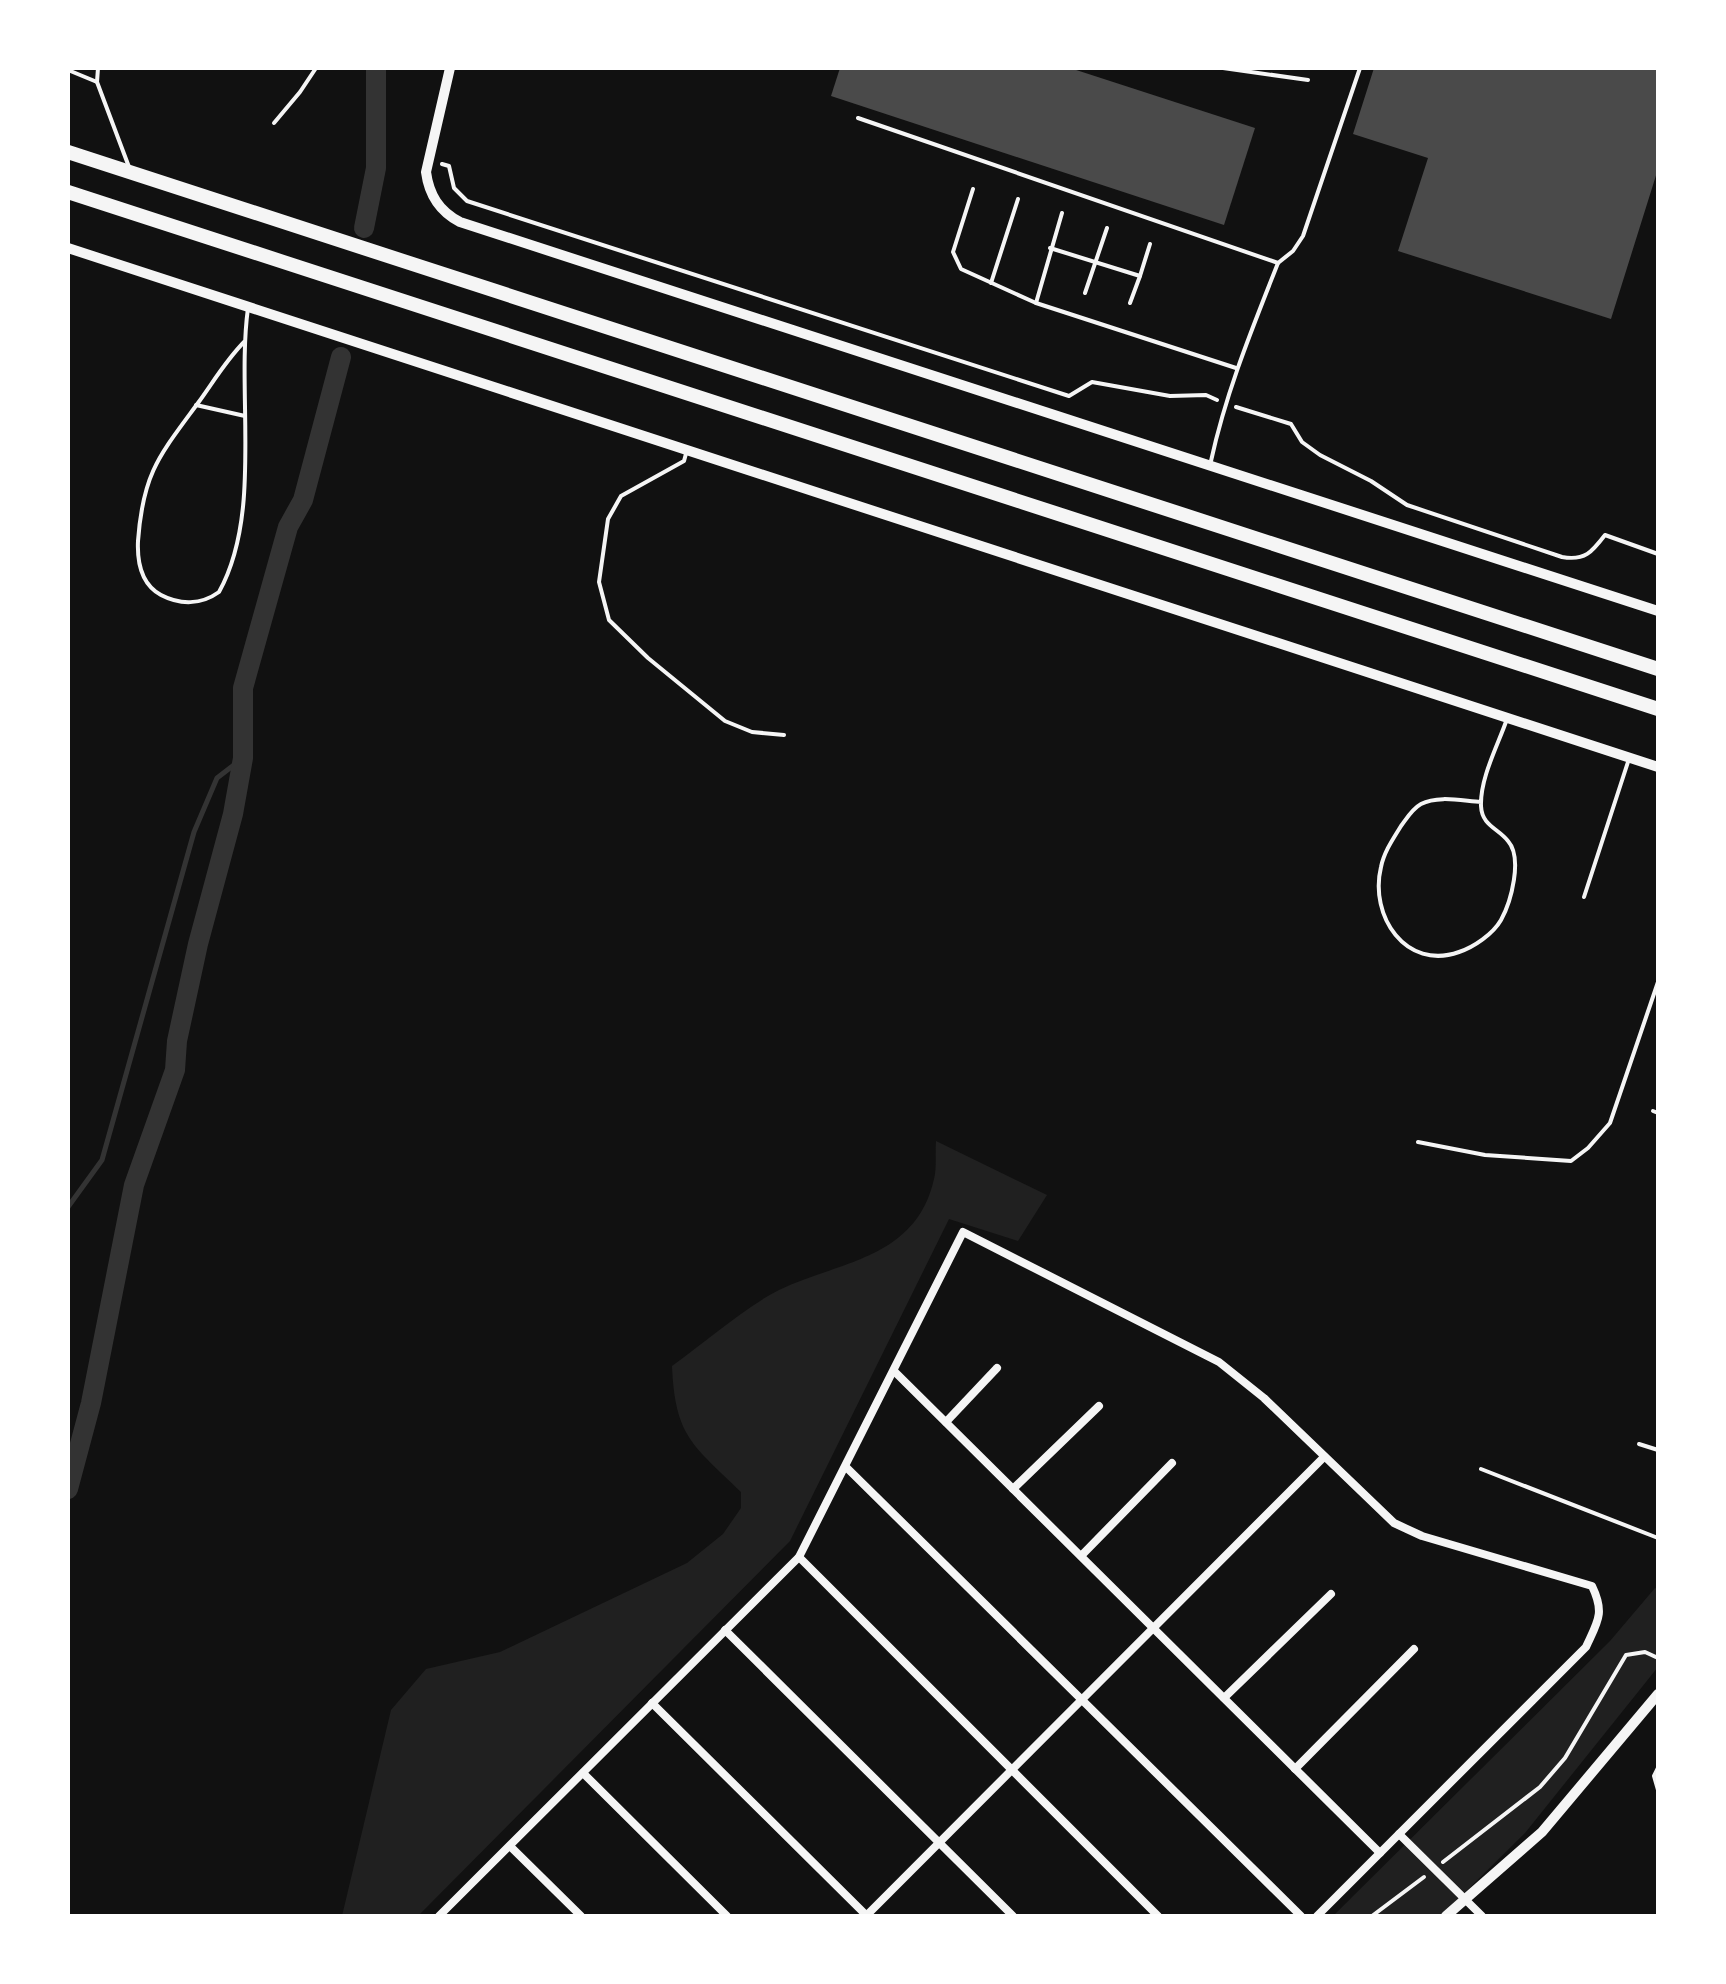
<svg xmlns="http://www.w3.org/2000/svg" width="1726" height="1984" viewBox="0 0 1726 1984" font-family="'Libre Baskerville',serif">
	<style>
		.green { fill: #202020 }
		.lines { fill: none; stroke-linecap: round; stroke-linejoin: round }
		.stream { stroke: #333; stroke-width: 5 }
		.canal { stroke: #333; stroke-width: 20 }
		.building { fill: #4a4a4a }
		.path { stroke: #f5f5f5; stroke-width: 4 }
		.service { stroke: #f5f5f5; stroke-width: 4 }
		.minor { stroke: #f5f5f5; stroke-width: 8 }
		.tertiary { stroke: #f5f5f5; stroke-width: 10 }
		.motorway { stroke: #f5f5f5; stroke-width: 14 }
	</style>
	<rect width="100%" height="100%" fill="#111"/>
	<g class="green">
		<path d="M936,1141l111,54 -29,46 -69,-22 -159,322 -372,375h-76l49,-206 35,-41 74,-17 187,-89 36,-29 18,-26v-16c-48,-47 -66,-55 -69,-126 32,-23 73,-59 107,-76 61,-29 137,-31 155,-111 3,-12 1,-26 2,-38z"/>
		<polygon points="1655,1588 1658,1589 1658,1667 1525,1833 1441,1916 1333,1916 1610,1641"/>
	</g>
	<g class="lines">
		<polyline class="stream" points="68,1207 102,1160 194,832 217,778 243,758"/>
		<g class="canal">
			<polyline points="364,228 376,168 376,68"/>
			<polyline points="68,1489 91,1403 134,1185 175,1070 177,1041 198,944 233,814 243,758 243,688 288,527 303,500 341,357"/>
		</g>
	</g>
	<g class="building">
		<polygon points="840,68 1070,68 1255,128 1224,225 831,96"/>
		<polygon points="1374,68 1658,68 1658,169 1611,319 1398,251 1428,158 1353,134"/>
	</g>
	<g class="lines">
		<g class="path">
			<polyline points="442,164 449,166 454,188 467,201 1069,396 1092,382 1170,396 1206,395 1217,400"/>
			<path d="M1236,407l55,17 11,18 18,13 51,26 36,24 155,52c23,4 30,-5 43,-22l53,19"/>
			<polyline points="1443,1862 1540,1787 1565,1758 1626,1655 1645,1652 1658,1658"/>
			<polyline points="1372,1916 1424,1877"/>
		</g>
		<g class="service">
			<polyline points="98,68 97,82 129,167"/>
			<polyline points="1223,68 1308,80"/>
			<polyline points="68,70 97,82"/>
			<polyline points="858,118 1278,263"/>
			<polyline points="274,123 300,92 316,68"/>
			<polyline points="973,189 953,252 961,269 1036,303 1236,368"/>
			<polyline points="1050,248 1140,276 1130,303"/>
			<polyline points="1140,276 1150,244"/>
			<polyline points="991,283 1018,199"/>
			<polyline points="1085,293 1107,228"/>
			<polyline points="1036,303 1062,213"/>
			<path d="M245,341c-19,19 -31,40 -47,62 -39,53 -55,70 -60,138 -1,22 3,43 23,54 19,10 40,10 58,-3 44,-79 17,-197 29,-284"/>
			<polyline points="196,405 245,416"/>
			<polyline points="687,450 684,461 621,496 608,519 599,582 609,620 648,658 725,721 752,732 784,735"/>
			<path d="M1211,461c15,-69 41,-132 67,-198l15,-12 10,-15 57,-168"/>
			<path d="M1481,802c-18,-1 -43,-7 -60,2 -9,5 -14,14 -20,22 -8,13 -17,26 -20,41 -12,49 25,104 78,85 15,-5 34,-18 42,-32 10,-18 22,-62 7,-79 -10,-13 -26,-15 -27,-35 -1,-28 17,-61 26,-87"/>
			<polyline points="1584,897 1628,762"/>
			<polyline points="1653,1111 1658,1113"/>
			<polyline points="1418,1142 1485,1155 1571,1161 1588,1148 1610,1123 1658,982"/>
			<polyline points="1639,1444 1658,1450"/>
			<polyline points="1481,1469 1658,1538"/>
			<polyline points="1658,1768 1654,1776 1658,1790"/>
		</g>
		<g class="minor">
			<polyline points="894,1371 1380,1853"/>
			<polyline points="946,1422 997,1368"/>
			<polyline points="846,1467 1301,1916"/>
			<polyline points="1013,1489 1099,1406"/>
			<polyline points="1081,1556 1172,1463"/>
			<polyline points="799,1557 1158,1916"/>
			<polyline points="725,1630 1013,1916"/>
			<polyline points="1224,1698 1331,1594"/>
			<polyline points="652,1703 867,1916"/>
			<polyline points="1295,1769 1414,1649"/>
			<polyline points="583,1773 727,1916"/>
			<polyline points="1399,1834 1482,1916"/>
			<polyline points="510,1846 581,1916"/>
			<path d="M439,1916l360,-359 164,-325 256,130 45,36 130,125 28,13 170,50c13,27 6,35 -6,61l-269,269"/>
			<polyline points="866,1916 1323,1458"/>
		</g>
		<g class="tertiary">
			<path d="M450,68l-24,104c3,23 13,39 34,50l1198,389"/>
			<polyline points="68,248 1658,767"/>
			<polyline points="1446,1916 1542,1832 1658,1694"/>
		</g>
		<g class="motorway">
			<polyline points="68,152 1658,669"/>
			<polyline points="68,192 1658,709"/>
		</g>
	</g>
	<rect width="1726" height="1984" fill="none" stroke="#ffffff" stroke-width="140"/>
</svg>
